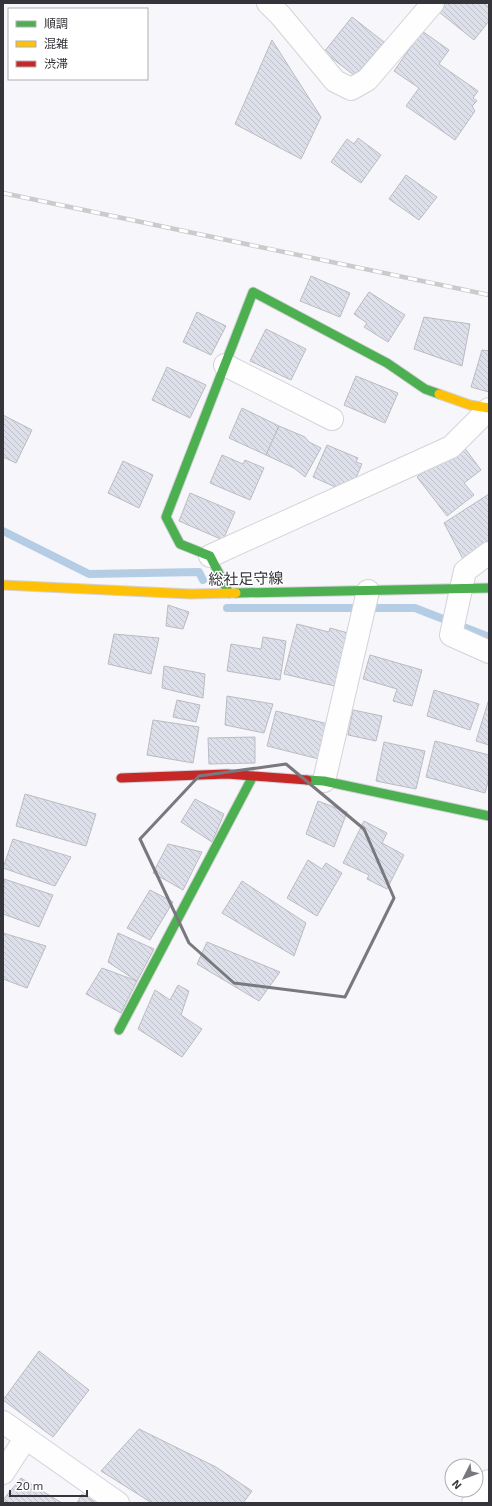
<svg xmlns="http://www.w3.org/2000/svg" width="492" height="1506" viewBox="0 0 492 1506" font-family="'Exo 2','Noto Sans JP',sans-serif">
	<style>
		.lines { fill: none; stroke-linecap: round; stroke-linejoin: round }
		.stream { stroke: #b4cde4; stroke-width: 8 }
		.building { fill: url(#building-back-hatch); stroke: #bbbcc2 }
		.street-casing { stroke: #d3d3d9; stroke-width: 24 }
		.fast-casing { stroke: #d3d3d9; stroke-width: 11 }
		.slow-casing { stroke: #d3d3d9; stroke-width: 11 }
		.jam-casing { stroke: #d3d3d9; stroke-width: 11 }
		.street { stroke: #fefefe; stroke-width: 22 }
		.fast { stroke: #4caf50; stroke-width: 9 }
		.slow { stroke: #ffc107; stroke-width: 9 }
		.jam { stroke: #c62828; stroke-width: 9 }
		.rail-casing { stroke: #cbcbcc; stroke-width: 4.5 }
		.rail { stroke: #fff; stroke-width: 3; stroke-dasharray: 9; stroke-linecap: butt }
		.marked { fill: none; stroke: #79787e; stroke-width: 3; stroke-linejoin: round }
		.labels { text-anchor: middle; stroke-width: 3; stroke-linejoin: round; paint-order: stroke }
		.street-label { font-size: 15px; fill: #35343b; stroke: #fff }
	</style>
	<defs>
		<pattern id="building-back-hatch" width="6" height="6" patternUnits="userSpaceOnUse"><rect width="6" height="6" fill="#dde0ea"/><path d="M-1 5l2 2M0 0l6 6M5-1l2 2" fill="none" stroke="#bec1ca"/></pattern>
	</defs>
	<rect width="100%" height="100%" fill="#f6f6fb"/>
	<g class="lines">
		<g class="stream">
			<polyline points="3,531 89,574 199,572 203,580"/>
			<polyline points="227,608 415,608 489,637"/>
		</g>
	</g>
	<g class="building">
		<polygon points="446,3 483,3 489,7 489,21 474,40 439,12"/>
		<polygon points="352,17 384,42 355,76 324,52"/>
		<polygon points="422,31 449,50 439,64 478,91 473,98 477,101 472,106 475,111 455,140 406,106 419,88 394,71"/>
		<polygon points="272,40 321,117 301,159 235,124"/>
		<polygon points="358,138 381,155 361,183 331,162 347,139 354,144"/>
		<polygon points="406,175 437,197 419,220 389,199"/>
		<polygon points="311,276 350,293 340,317 300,301"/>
		<polygon points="369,292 405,315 388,342 364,327 367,323 354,314"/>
		<polygon points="197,312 226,326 211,355 183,342"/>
		<polygon points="424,317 470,324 462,366 414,349"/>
		<polygon points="266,329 306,349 291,380 250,361"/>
		<polygon points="482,350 489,351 489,392 471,387"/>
		<polygon points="167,367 206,385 190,418 152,400"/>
		<polygon points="356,376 398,393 385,423 344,405"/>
		<polygon points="242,408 279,426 266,455 229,438"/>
		<polygon points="3,415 32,430 16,463 3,457"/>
		<polygon points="279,426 305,437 309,442 321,448 305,477 294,468 266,455"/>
		<polygon points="461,443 481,470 464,483 474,495 447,516 417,477"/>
		<polygon points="327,445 358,458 356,462 362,464 352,487 344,491 313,477"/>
		<polygon points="222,455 243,464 245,460 264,468 250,500 210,483"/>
		<polygon points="123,461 153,475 139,508 108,493"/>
		<polygon points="190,493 235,512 223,540 179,521"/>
		<polygon points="489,494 489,541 463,559 444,523"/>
		<polygon points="168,605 189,612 183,629 166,626"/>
		<polygon points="297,624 329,632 330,628 348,633 335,686 284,674"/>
		<polygon points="114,634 159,638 151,674 108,664"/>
		<polygon points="263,637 286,641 280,680 227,671 231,644 261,649"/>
		<polygon points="370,655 422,670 412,706 393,701 397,689 363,679"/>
		<polygon points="164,666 205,674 203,698 162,688"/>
		<polygon points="434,690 479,704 470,730 427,716"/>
		<polygon points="227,696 273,704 264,733 225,725"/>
		<polygon points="489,699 489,745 476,741"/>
		<polygon points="177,700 200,705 196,722 173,717"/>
		<polygon points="353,710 382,716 376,741 348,735"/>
		<polygon points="276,711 328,724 319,759 267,746"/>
		<polygon points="153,720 199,727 193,763 147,755"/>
		<polygon points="255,737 255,763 209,764 208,738"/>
		<polygon points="435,741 489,755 489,778 485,793 426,777"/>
		<polygon points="384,742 425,751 416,789 376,781"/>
		<polygon points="25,794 96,814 86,846 16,826"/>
		<polygon points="195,799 224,814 212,842 181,822"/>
		<polygon points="318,801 347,812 334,847 306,834"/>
		<polygon points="364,821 387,833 382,843 404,855 387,889 367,879 369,875 343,863"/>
		<polygon points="13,839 71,857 55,886 3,868"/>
		<polygon points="168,844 202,852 183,890 153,873"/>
		<polygon points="308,860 322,869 326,863 342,873 317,916 287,898"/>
		<polygon points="4,879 53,895 39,927 3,914"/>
		<polygon points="242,881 306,923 294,956 222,913"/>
		<polygon points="150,890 173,902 150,940 127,928"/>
		<polygon points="3,933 46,946 27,988 3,979"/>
		<polygon points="118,933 154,949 137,981 108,962"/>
		<polygon points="207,942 280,972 259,1001 197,964"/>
		<polygon points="102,968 137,981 121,1013 86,994"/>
		<polygon points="178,985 189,991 181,1015 202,1029 182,1057 138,1029 155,990 170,1000"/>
		<polygon points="39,1351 89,1390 53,1437 3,1400"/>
		<polygon points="139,1429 216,1467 252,1491 243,1503 152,1503 101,1471"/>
		<polygon points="21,1478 62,1503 8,1503 3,1500"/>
		<polygon points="82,1494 96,1503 77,1503"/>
	</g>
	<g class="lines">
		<g class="street-casing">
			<g id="street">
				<polyline points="268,3 281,16 335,81 351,89 367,80 433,3"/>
				<polyline points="225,365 332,419"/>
				<polyline points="489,553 465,571 451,635 489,652"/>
				<polyline points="210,556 451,447 489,409"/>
				<polyline points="324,781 368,591"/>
				<polyline points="3,1422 118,1503"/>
				<polyline points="3,1473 25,1439"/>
				<polyline points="473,1503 489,1481"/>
			</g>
		</g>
		<g class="fast-casing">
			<g id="fast">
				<polyline points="229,593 210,556 180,544 166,517 253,292 387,363 425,389 439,394"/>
				<polyline points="236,593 489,588"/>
				<polyline points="307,780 324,781 489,816"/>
				<polyline points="119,1030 253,776"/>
			</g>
		</g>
		<g class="slow-casing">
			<g id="slow">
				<polyline points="439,394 470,405 489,408"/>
				<polyline points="3,585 191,594 236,593"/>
			</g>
		</g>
		<g class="jam-casing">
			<polyline id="jam" points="121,778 227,774 307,780"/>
		</g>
		<use href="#street" class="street"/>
		<use href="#fast" class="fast"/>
		<use href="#slow" class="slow"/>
		<use href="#jam" class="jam"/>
		<g class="rail-casing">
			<polyline id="rail" points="3,193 489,295"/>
		</g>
		<use href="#rail" class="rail"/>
	</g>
	<path class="marked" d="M286,764l78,65 30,69 -49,99 -111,-14 -45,-40 -49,-104 59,-63z"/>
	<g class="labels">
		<g class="street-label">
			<text transform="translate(246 579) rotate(-1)" y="5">総社足守線</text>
		</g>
	</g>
	<rect width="492" height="1506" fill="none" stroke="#35343b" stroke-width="8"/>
	<rect x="8" y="8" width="140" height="72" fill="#ffffff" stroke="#aeaeb1"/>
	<rect x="16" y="21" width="20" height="6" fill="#4caf50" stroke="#aeaeb1"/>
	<text x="44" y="28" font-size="12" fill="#35343b">順調</text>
	<rect x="16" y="41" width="20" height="6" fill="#ffc107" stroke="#aeaeb1"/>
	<text x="44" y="48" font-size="12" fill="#35343b">混雑</text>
	<rect x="16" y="61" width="20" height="6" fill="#c62828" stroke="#aeaeb1"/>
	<text x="44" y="68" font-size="12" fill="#35343b">渋滞</text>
	<g transform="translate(464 1478) rotate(228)"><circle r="19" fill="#ffffff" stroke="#aeaeb1"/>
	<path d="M0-3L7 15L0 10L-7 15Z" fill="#79787e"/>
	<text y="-6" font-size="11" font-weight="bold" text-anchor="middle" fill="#35343b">N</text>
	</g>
	<path d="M10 1490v6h77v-6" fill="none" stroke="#35343b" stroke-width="2"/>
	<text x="16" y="1490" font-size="12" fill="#35343b" stroke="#ffffff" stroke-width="3" paint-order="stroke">20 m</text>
</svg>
